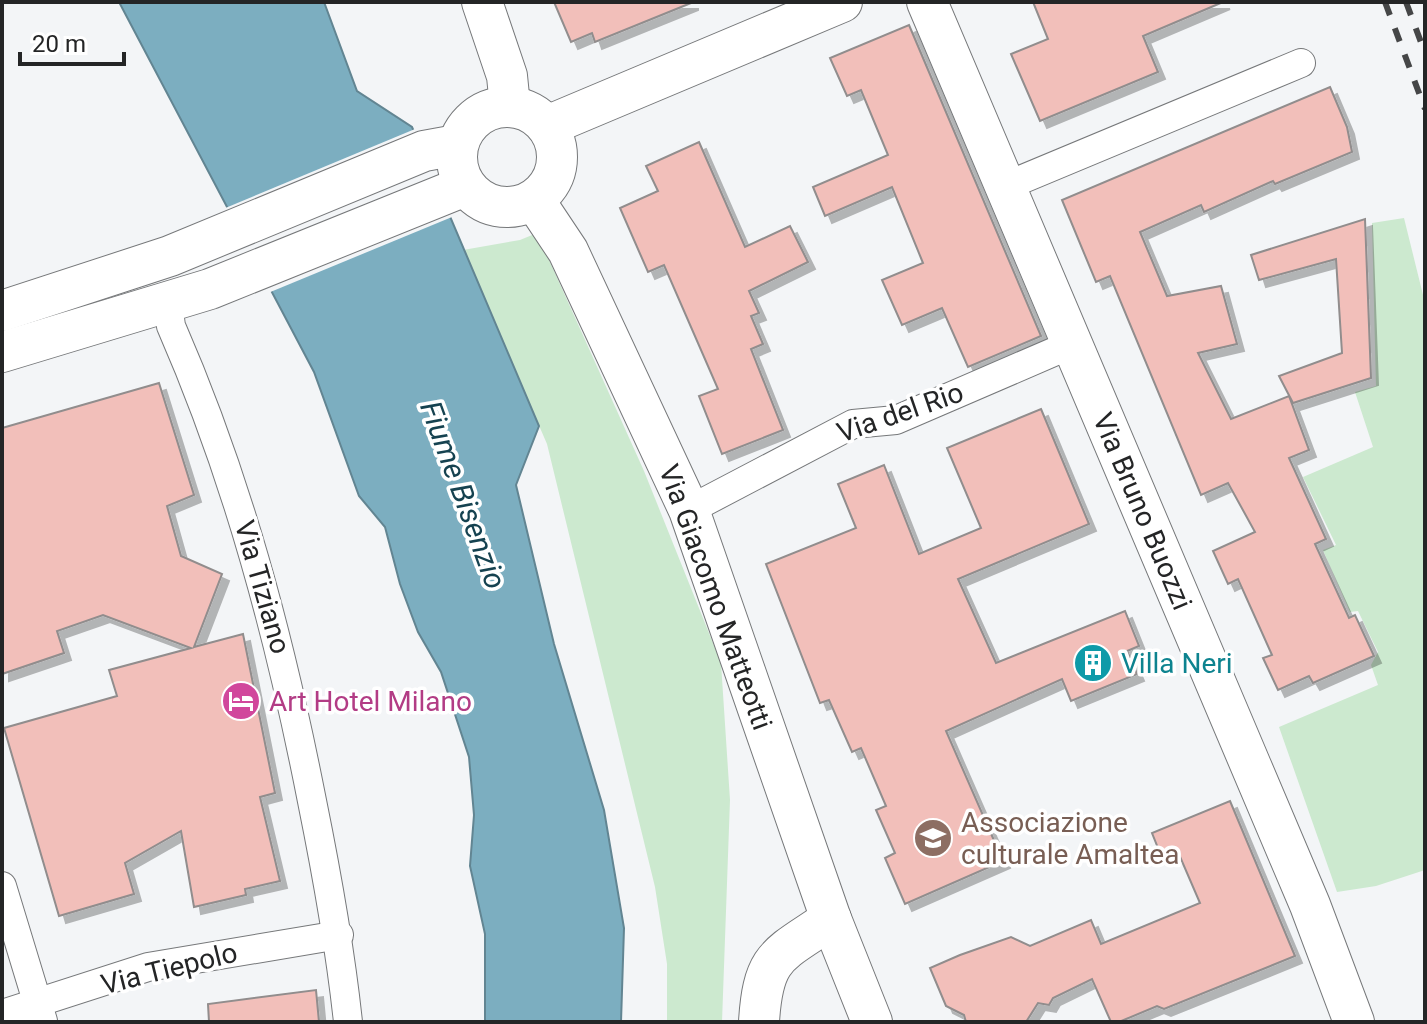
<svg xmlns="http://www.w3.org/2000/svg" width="1427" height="1024" viewBox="0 0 1427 1024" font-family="Roboto,sans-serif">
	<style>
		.green { fill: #cce9cf }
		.water { fill: #7caec0; stroke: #628592; stroke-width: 2 }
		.pier { fill: #f3f5f7 }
		.building { fill: #f2bfba; stroke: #918d8d; stroke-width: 2; filter: url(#shadow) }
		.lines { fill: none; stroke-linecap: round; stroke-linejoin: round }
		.street-casing { stroke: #76787a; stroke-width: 30 }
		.secondary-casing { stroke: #76787a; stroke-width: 42 }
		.street { stroke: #fff; stroke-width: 28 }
		.secondary { stroke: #fff; stroke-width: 40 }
		.rail { stroke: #454647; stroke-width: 6; stroke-dasharray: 14 14; stroke-linecap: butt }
		.labels { text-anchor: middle; stroke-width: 7; stroke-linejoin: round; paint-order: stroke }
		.street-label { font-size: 28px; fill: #242526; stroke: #fff }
		.culture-label { font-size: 28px; fill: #0d838f; stroke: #fff; text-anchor: start }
		.hotel-label { font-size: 28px; fill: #b23c85; stroke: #fff; text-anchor: start }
		.education-label { font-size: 28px; fill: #785e54; stroke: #fff; text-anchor: start }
		.water-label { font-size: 30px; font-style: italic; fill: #154250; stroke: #fff }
	</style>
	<defs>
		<filter id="shadow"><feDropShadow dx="7" dy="7" stdDeviation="0" flood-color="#0004"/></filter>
	</defs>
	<rect width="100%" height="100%" fill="#f3f5f7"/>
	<g class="green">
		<polygon points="1404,218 1425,303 1425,870 1376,886 1337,892 1279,727 1378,685 1371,665 1378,652 1358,611 1350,612 1323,550 1336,545 1303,477 1373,447 1355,392 1376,386 1372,223"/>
		<polygon points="537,233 644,471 721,663 730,800 722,1022 667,1022 667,964 655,887 547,444 463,250 520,240"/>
	</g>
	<polygon class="water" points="119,2 324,2 357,91 412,127 539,426 516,485 554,644 604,810 624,928 621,1022 485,1022 485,934 470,866 474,815 469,757 441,672 418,632 400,584 385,527 359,496 314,372"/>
	<polygon class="pier" points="415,129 452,217 268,293 223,209"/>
	<g class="building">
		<polygon points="554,2 691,2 691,3 595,42 592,33 571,42"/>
		<polygon points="1033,2 1223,2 1143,36 1158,72 1040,121 1011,54 1048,39"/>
		<polygon points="909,25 1041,336 968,367 942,308 902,325 882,280 923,263 892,187 825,216 813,187 888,155 861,90 847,96 830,58"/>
		<polygon points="1330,87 1347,127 1352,152 1275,184 1273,181 1204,212 1201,205 1140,232 1167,296 1221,286 1237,344 1198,353 1231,419 1289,396 1309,450 1289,458 1326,539 1315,544 1349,618 1355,615 1374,656 1313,683 1309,676 1278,690 1263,658 1272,655 1238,579 1228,584 1213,551 1255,532 1228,483 1201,495 1110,276 1096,282 1062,200"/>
		<polygon points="699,142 745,247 790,226 808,262 749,291 759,313 751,316 763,344 751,349 783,430 722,454 699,396 718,389 664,265 648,272 620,208 658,191 646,166"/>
		<polygon points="1365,219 1371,378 1293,403 1279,376 1342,353 1336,259 1259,280 1251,255"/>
		<polygon points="159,383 194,495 167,506 181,556 222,574 194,647 243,634 275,793 260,797 280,881 245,889 246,895 194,907 181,831 125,863 134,894 59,916 4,728 117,696 109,670 191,648 103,615 57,631 64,653 2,674 2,428"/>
		<polygon points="1041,409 1089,524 958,579 996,663 1125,611 1139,646 1127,651 1137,674 1071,701 1062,679 946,731 1003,861 905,904 885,858 895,853 876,810 886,806 861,748 852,752 829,700 820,703 766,564 856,528 838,484 884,465 919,554 981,528 947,448"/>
		<polygon points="1230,801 1295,956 1164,1009 1157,1006 1119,1022 1111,1022 1092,979 1053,998 1049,1005 1038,1003 1026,1022 966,1022 964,1015 946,1006 930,968 960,955 1011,937 1030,946 1091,920 1101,944 1200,903 1178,852 1162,858 1152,833"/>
		<polygon points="316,990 319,1022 209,1022 208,1004"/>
	</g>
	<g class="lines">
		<g class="street-casing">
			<g id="street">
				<polyline points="1006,186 1301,63"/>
				<path d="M168,304l3,22c67,153 109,312 141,475 15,74 28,146 36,221"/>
				<polyline points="689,510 853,424 896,420 1072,344"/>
				<polyline points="2,886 43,1021"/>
				<polyline points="2,1014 148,967 339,935"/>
			</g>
		</g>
		<g class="secondary-casing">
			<g id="secondary">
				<polyline points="482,2 507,76 510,106"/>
				<polyline points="927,2 1310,905 1354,1022"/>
				<circle cx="507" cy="157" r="50"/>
				<polyline points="547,126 842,2"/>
				<polyline points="534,200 568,251 689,510 831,919 872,1022"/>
				<polyline points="2,311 170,256 424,151 457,145"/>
				<polyline points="2,352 210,289 465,186"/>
				<path d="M759,1022c4,-68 20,-67 72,-103"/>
			</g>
		</g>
		<use href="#street" class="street"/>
		<use href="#secondary" class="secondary"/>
		<g class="rail">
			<polyline points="1385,2 1425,109"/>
			<polyline points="1406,2 1425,53"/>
		</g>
	</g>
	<defs>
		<g id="building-disc" transform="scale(2)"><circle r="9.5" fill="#0f9aa8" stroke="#fff"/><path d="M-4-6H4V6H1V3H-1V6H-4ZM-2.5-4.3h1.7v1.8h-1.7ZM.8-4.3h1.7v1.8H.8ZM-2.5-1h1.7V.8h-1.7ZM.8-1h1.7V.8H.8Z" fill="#fff"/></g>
		<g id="hotel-disc" transform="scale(2)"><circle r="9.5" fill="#d1479c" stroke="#fff"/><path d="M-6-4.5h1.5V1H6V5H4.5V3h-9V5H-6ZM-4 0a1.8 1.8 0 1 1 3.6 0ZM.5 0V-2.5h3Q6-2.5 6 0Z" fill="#fff"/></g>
		<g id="school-disc" transform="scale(2)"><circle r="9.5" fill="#8d6e63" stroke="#fff"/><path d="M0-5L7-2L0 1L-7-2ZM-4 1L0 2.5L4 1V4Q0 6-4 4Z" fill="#fff"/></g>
	</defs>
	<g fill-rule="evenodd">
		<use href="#building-disc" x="1093" y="663"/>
		<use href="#hotel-disc" x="241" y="701"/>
		<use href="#school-disc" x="933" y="838"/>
	</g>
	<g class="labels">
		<g class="street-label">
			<text transform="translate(900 412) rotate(-19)" y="10">Via del Rio</text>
			<text transform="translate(1143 511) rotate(67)" y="10">Via Bruno Buozzi</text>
			<text transform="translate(263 587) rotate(74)" y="10">Via Tiziano</text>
			<text transform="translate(716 597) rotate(70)" y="10">Via Giacomo Matteotti</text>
			<text transform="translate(169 968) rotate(-14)" y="10">Via Tiepolo</text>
		</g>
		<g class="culture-label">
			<text x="1121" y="673">Villa Neri</text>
		</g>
		<g class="hotel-label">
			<text x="269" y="711">Art Hotel Milano</text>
		</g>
		<g class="education-label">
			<text x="961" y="832">Associazione<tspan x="961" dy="32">culturale Amaltea</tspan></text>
		</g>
		<g class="water-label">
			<text transform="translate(463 495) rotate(70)" y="10">Fiume Bisenzio</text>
		</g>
	</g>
	<rect width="1427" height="1024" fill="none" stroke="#242526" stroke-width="8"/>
	<path d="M20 52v12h104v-12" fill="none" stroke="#242526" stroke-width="4"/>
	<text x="32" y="52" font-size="24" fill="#242526" stroke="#ffffff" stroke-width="6" paint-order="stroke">20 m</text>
</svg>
